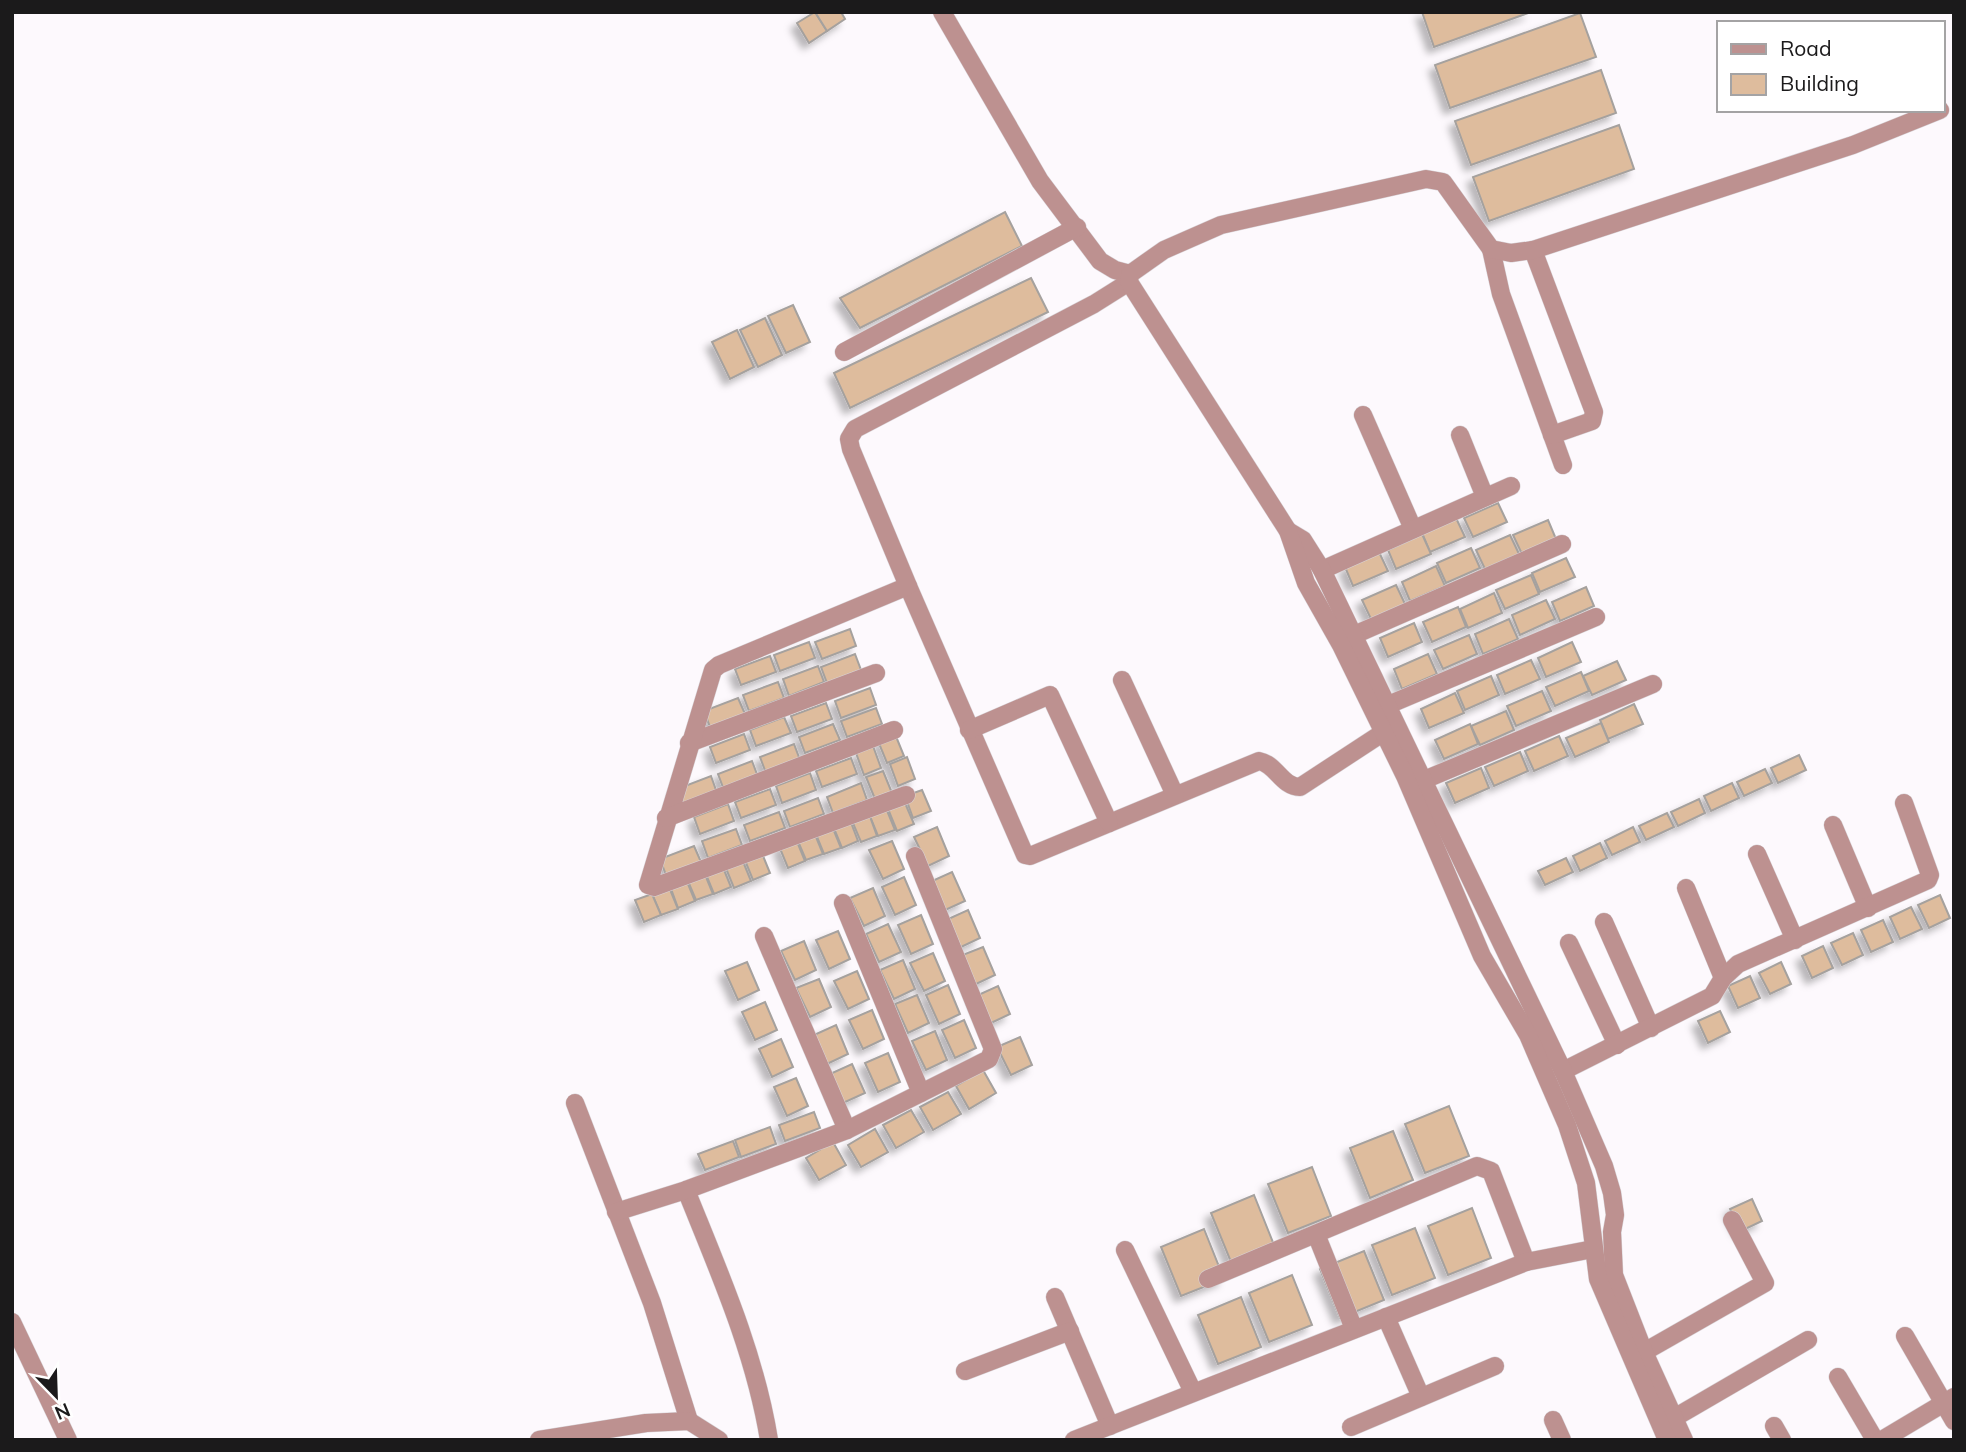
<svg xmlns="http://www.w3.org/2000/svg" width="1966" height="1452" viewBox="0 0 1966 1452" font-family="Mulish,sans-serif">
  <style>
    .building { fill: #debc9d; stroke: #a5a19e; stroke-width: 2; filter: url(#shadow) }
    .lines { fill: none; stroke-linecap: round; stroke-linejoin: round }
    .minor-casing { stroke: #d9d5d9; stroke-width: 19 }
    .tertiary-casing { stroke: #d9d5d9; stroke-width: 19 }
    .minor { stroke: #bd9190; stroke-width: 18 }
    .tertiary { stroke: #bd9190; stroke-width: 18 }
  </style>
  <defs>
    <filter id="shadow"><feDropShadow dx="-6" dy="6" stdDeviation="3.5" flood-color="#0004"/></filter>
  </defs>
  <rect width="100%" height="100%" fill="#fdf9fd"/>
  <g class="building">
    <polygon points="815,12 827,31 809,43 797,23"/>
    <polygon points="815,12 841,12 845,19 827,31"/>
    <polygon points="1422,12 1531,12 1434,47"/>
    <polygon points="1580,13 1596,57 1450,108 1435,65"/>
    <polygon points="1601,70 1616,113 1471,165 1455,121"/>
    <polygon points="1619,125 1634,169 1489,221 1473,177"/>
    <polygon points="1005,212 1022,246 860,328 840,298"/>
    <polygon points="1031,278 1048,312 850,408 834,373"/>
    <polygon points="793,305 810,342 786,353 768,316"/>
    <polygon points="765,318 782,355 758,367 740,330"/>
    <polygon points="737,330 754,367 730,379 712,342"/>
    <polygon points="1498,503 1507,522 1473,537 1464,518"/>
    <polygon points="1456,518 1465,537 1430,552 1422,533"/>
    <polygon points="1548,520 1556,539 1522,554 1513,535"/>
    <polygon points="1422,534 1431,554 1396,569 1388,550"/>
    <polygon points="1510,535 1519,554 1485,569 1476,550"/>
    <polygon points="1471,548 1480,568 1446,583 1437,563"/>
    <polygon points="1379,552 1388,571 1353,586 1345,567"/>
    <polygon points="1566,558 1575,577 1540,592 1532,573"/>
    <polygon points="1436,566 1445,586 1410,601 1402,582"/>
    <polygon points="1531,575 1539,594 1505,609 1496,590"/>
    <polygon points="1396,585 1405,604 1371,619 1362,600"/>
    <polygon points="1586,587 1594,606 1560,621 1552,602"/>
    <polygon points="1494,593 1502,613 1468,628 1460,609"/>
    <polygon points="1546,600 1555,619 1520,635 1512,615"/>
    <polygon points="1458,607 1466,627 1432,642 1423,622"/>
    <polygon points="1509,619 1518,639 1483,654 1475,634"/>
    <polygon points="1414,623 1422,642 1388,657 1380,638"/>
    <polygon points="850,629 856,646 822,659 815,642"/>
    <polygon points="1469,635 1477,654 1443,669 1434,650"/>
    <polygon points="809,642 815,658 780,671 774,655"/>
    <polygon points="1572,642 1581,662 1546,677 1538,658"/>
    <polygon points="855,654 861,670 827,683 821,667"/>
    <polygon points="1428,654 1437,674 1402,689 1394,669"/>
    <polygon points="770,656 776,672 741,685 735,669"/>
    <polygon points="1531,660 1540,679 1505,694 1497,675"/>
    <polygon points="1617,661 1626,680 1592,695 1583,676"/>
    <polygon points="818,666 824,682 789,696 783,679"/>
    <polygon points="1581,672 1589,691 1555,706 1546,687"/>
    <polygon points="1491,676 1499,695 1465,710 1457,691"/>
    <polygon points="778,682 784,698 749,711 743,695"/>
    <polygon points="870,688 876,705 841,718 835,701"/>
    <polygon points="1542,691 1551,711 1516,726 1507,706"/>
    <polygon points="1455,693 1464,713 1429,728 1421,709"/>
    <polygon points="738,698 745,714 710,727 704,711"/>
    <polygon points="826,703 832,719 797,732 791,716"/>
    <polygon points="1634,704 1643,724 1608,739 1600,720"/>
    <polygon points="876,708 882,724 847,737 841,721"/>
    <polygon points="1506,711 1514,730 1480,745 1471,726"/>
    <polygon points="784,717 791,733 756,746 750,730"/>
    <polygon points="1601,723 1609,742 1575,757 1566,738"/>
    <polygon points="833,724 840,740 805,753 799,737"/>
    <polygon points="1470,724 1478,744 1444,759 1435,740"/>
    <polygon points="744,734 750,750 716,763 710,747"/>
    <polygon points="895,734 904,756 887,763 878,741"/>
    <polygon points="1559,736 1568,756 1534,771 1525,751"/>
    <polygon points="794,744 800,760 766,773 760,757"/>
    <polygon points="873,746 881,768 864,775 856,753"/>
    <polygon points="1520,752 1528,771 1494,786 1485,767"/>
    <polygon points="1799,755 1806,770 1778,783 1771,768"/>
    <polygon points="907,757 915,779 898,786 890,764"/>
    <polygon points="851,758 857,774 822,787 816,771"/>
    <polygon points="752,761 758,777 724,790 718,774"/>
    <polygon points="1481,768 1489,788 1455,803 1446,783"/>
    <polygon points="1765,769 1772,783 1744,796 1737,782"/>
    <polygon points="883,771 892,793 875,799 866,777"/>
    <polygon points="810,773 816,790 782,803 776,786"/>
    <polygon points="711,776 717,793 683,806 677,789"/>
    <polygon points="861,783 867,800 833,813 827,797"/>
    <polygon points="1732,783 1739,798 1711,811 1704,796"/>
    <polygon points="770,789 776,805 741,818 735,802"/>
    <polygon points="922,790 931,811 913,818 905,796"/>
    <polygon points="818,798 824,814 790,827 784,811"/>
    <polygon points="1699,799 1705,813 1678,826 1671,812"/>
    <polygon points="905,803 914,824 897,831 888,809"/>
    <polygon points="728,804 734,821 700,834 694,817"/>
    <polygon points="886,808 895,830 878,836 869,814"/>
    <polygon points="779,812 785,828 750,841 744,825"/>
    <polygon points="1667,813 1674,827 1646,840 1639,826"/>
    <polygon points="869,814 877,836 861,842 852,821"/>
    <polygon points="850,820 858,841 842,848 833,826"/>
    <polygon points="832,826 841,848 824,854 815,832"/>
    <polygon points="937,827 949,856 928,866 914,837"/>
    <polygon points="1633,827 1640,842 1612,855 1605,841"/>
    <polygon points="736,829 742,845 708,858 702,841"/>
    <polygon points="814,832 823,854 806,860 797,839"/>
    <polygon points="796,839 805,861 788,868 779,846"/>
    <polygon points="892,841 904,869 883,879 869,850"/>
    <polygon points="1600,843 1607,858 1580,871 1573,856"/>
    <polygon points="694,846 701,862 666,875 660,859"/>
    <polygon points="761,851 770,873 753,880 744,858"/>
    <polygon points="1566,858 1573,872 1545,885 1538,871"/>
    <polygon points="742,859 751,881 734,888 725,866"/>
    <polygon points="722,865 731,887 714,894 705,872"/>
    <polygon points="704,872 713,894 696,900 687,879"/>
    <polygon points="952,872 965,901 943,911 930,882"/>
    <polygon points="904,877 916,905 895,915 882,887"/>
    <polygon points="686,879 695,901 678,908 670,886"/>
    <polygon points="669,887 678,909 661,915 652,894"/>
    <polygon points="873,888 885,916 864,926 850,898"/>
    <polygon points="652,894 661,915 644,922 635,900"/>
    <polygon points="1940,895 1950,918 1929,928 1918,905"/>
    <polygon points="1911,907 1922,929 1900,939 1890,917"/>
    <polygon points="968,910 980,938 959,948 946,920"/>
    <polygon points="921,915 933,944 911,954 898,925"/>
    <polygon points="1883,920 1893,942 1871,952 1861,930"/>
    <polygon points="888,924 901,952 879,962 866,934"/>
    <polygon points="838,931 850,959 829,969 816,940"/>
    <polygon points="1853,933 1863,955 1842,965 1831,943"/>
    <polygon points="804,941 816,970 795,980 781,951"/>
    <polygon points="1823,946 1833,968 1812,978 1802,956"/>
    <polygon points="983,947 995,975 974,985 960,956"/>
    <polygon points="933,953 945,981 924,991 910,963"/>
    <polygon points="903,960 915,989 894,999 880,970"/>
    <polygon points="747,962 759,990 738,1000 725,971"/>
    <polygon points="1781,962 1791,984 1770,994 1759,973"/>
    <polygon points="857,971 869,999 848,1009 834,981"/>
    <polygon points="1750,976 1760,998 1738,1008 1728,986"/>
    <polygon points="819,979 831,1007 810,1017 796,988"/>
    <polygon points="948,985 960,1014 939,1024 926,995"/>
    <polygon points="998,986 1010,1014 989,1024 976,996"/>
    <polygon points="917,995 929,1023 908,1033 895,1004"/>
    <polygon points="765,1002 777,1030 755,1040 742,1012"/>
    <polygon points="872,1010 884,1039 863,1049 849,1020"/>
    <polygon points="1720,1011 1730,1032 1708,1043 1698,1021"/>
    <polygon points="964,1020 976,1048 955,1058 942,1030"/>
    <polygon points="836,1025 848,1054 827,1064 814,1035"/>
    <polygon points="935,1031 947,1060 926,1070 912,1041"/>
    <polygon points="1020,1037 1032,1065 1011,1075 997,1047"/>
    <polygon points="781,1039 793,1067 772,1077 759,1049"/>
    <polygon points="888,1053 900,1082 878,1092 865,1063"/>
    <polygon points="852,1064 865,1093 843,1103 830,1074"/>
    <polygon points="983,1070 996,1093 969,1109 956,1086"/>
    <polygon points="796,1078 808,1106 787,1116 774,1087"/>
    <polygon points="948,1092 961,1114 933,1130 920,1107"/>
    <polygon points="1449,1106 1469,1156 1425,1173 1405,1124"/>
    <polygon points="911,1110 924,1132 896,1148 883,1125"/>
    <polygon points="814,1112 820,1128 785,1141 779,1125"/>
    <polygon points="770,1127 776,1144 741,1157 735,1140"/>
    <polygon points="875,1129 888,1152 861,1167 848,1145"/>
    <polygon points="1393,1131 1413,1180 1370,1198 1350,1148"/>
    <polygon points="733,1141 739,1157 705,1170 698,1154"/>
    <polygon points="833,1142 846,1165 819,1180 806,1158"/>
    <polygon points="1312,1167 1331,1216 1288,1233 1268,1184"/>
    <polygon points="1254,1195 1274,1245 1231,1262 1211,1213"/>
    <polygon points="1752,1199 1762,1221 1741,1231 1730,1209"/>
    <polygon points="1472,1208 1491,1258 1448,1275 1428,1226"/>
    <polygon points="1415,1228 1435,1278 1392,1295 1372,1245"/>
    <polygon points="1204,1229 1224,1279 1181,1296 1161,1247"/>
    <polygon points="1364,1251 1384,1300 1340,1318 1320,1269"/>
    <polygon points="1292,1275 1312,1325 1269,1342 1249,1293"/>
    <polygon points="1241,1297 1261,1347 1218,1364 1198,1315"/>
  </g>
  <g class="lines">
    <g class="minor-casing">
      <g id="minor">
        <polyline points="942,12 1040,181 1100,261 1115,270 1130,274"/>
        <polyline points="1491,249 1501,294 1563,465"/>
        <polyline points="1533,250 1594,412 1592,421 1552,435"/>
        <polyline points="844,352 1077,227"/>
        <polyline points="1363,415 1413,529"/>
        <polyline points="1460,435 1485,497"/>
        <polyline points="1322,570 1511,486"/>
        <path d="M908,586L1025,855L1030,856L1259,761C1276,764 1282,787 1300,787L1384,732"/>
        <polyline points="1354,635 1562,544"/>
        <polyline points="1122,680 1175,795"/>
        <polyline points="1388,705 1596,617"/>
        <polyline points="969,730 1050,695 1109,823"/>
        <polyline points="689,743 876,673"/>
        <polyline points="1424,780 1653,684"/>
        <polyline points="906,795 654,887 648,885 713,670 719,665 908,586 851,449 849,439 855,429 1094,304 1129,282"/>
        <polyline points="666,818 894,730"/>
        <polyline points="1833,825 1868,908"/>
        <polyline points="1757,854 1795,940"/>
        <polyline points="1686,888 1723,978"/>
        <polyline points="843,903 921,1093"/>
        <polyline points="1604,922 1651,1028"/>
        <polyline points="764,936 847,1130"/>
        <polyline points="1569,943 1617,1045"/>
        <polyline points="1563,1071 1712,996 1723,978 1738,964 1928,880 1930,875 1904,803"/>
        <polyline points="575,1103 652,1303 689,1421"/>
        <path d="M686,1190C719,1272 755,1353 769,1440"/>
        <polyline points="616,1212 686,1190 847,1130 989,1059 993,1049 915,856"/>
        <polyline points="1316,1234 1354,1329"/>
        <polyline points="1125,1250 1193,1392"/>
        <polyline points="1208,1279 1477,1166 1491,1171 1526,1262"/>
        <polyline points="1055,1297 1110,1426"/>
        <polyline points="1386,1317 1421,1397"/>
        <polyline points="12,1322 68,1440"/>
        <polyline points="1905,1336 1954,1421"/>
        <polyline points="1644,1352 1765,1283 1732,1220"/>
        <polyline points="965,1371 1070,1331"/>
        <polyline points="1838,1377 1875,1440"/>
        <polyline points="1674,1418 1808,1340"/>
        <polyline points="1553,1420 1562,1440"/>
        <polyline points="1774,1426 1782,1440"/>
        <polyline points="1351,1427 1495,1366"/>
        <polyline points="539,1440 646,1423 689,1421 719,1440"/>
        <polyline points="1074,1440 1526,1262 1593,1249"/>
        <polyline points="1882,1440 1954,1397"/>
      </g>
    </g>
    <g class="tertiary-casing">
      <g id="tertiary">
        <polyline points="1288,531 1303,540 1322,570 1563,1071 1604,1166 1612,1193 1615,1215 1612,1232 1614,1275 1644,1352 1684,1440"/>
        <polyline points="1667,1440 1598,1279 1586,1183 1567,1125 1528,1035 1482,956 1405,776 1341,645 1306,583 1288,531 1129,282 1130,274 1164,250 1221,225 1426,179 1443,182 1491,249 1511,253 1533,250 1853,145 1940,110"/>
      </g>
    </g>
    <use href="#minor" class="minor"/>
    <use href="#tertiary" class="tertiary"/>
  </g>
  <rect width="1966" height="1452" fill="none" stroke="#1b1a1b" stroke-width="28"/>
  <rect x="1717" y="21" width="228" height="91" fill="#ffffff" stroke="#a4a3a4" stroke-width="2"/>
  <rect x="1731" y="44" width="35" height="10" fill="#bd9190" stroke="#a4a3a4" stroke-width="2"/>
  <text x="1780" y="56" font-size="21" fill="#1b1a1b">Road</text>
  <rect x="1731" y="74" width="35" height="21" fill="#debc9d" stroke="#a4a3a4" stroke-width="2"/>
  <text x="1780" y="91" font-size="21" fill="#1b1a1b">Building</text>
  <g transform="translate(56 1396) rotate(157)" stroke="#ffffff" stroke-width="5" paint-order="stroke">
  <path d="M0-5L12 26L0 18L-12 26Z" fill="#1b1a1b"/>
  <text y="-10" font-size="19" font-weight="bold" text-anchor="middle" fill="#1b1a1b">N</text>
  </g>
</svg>
